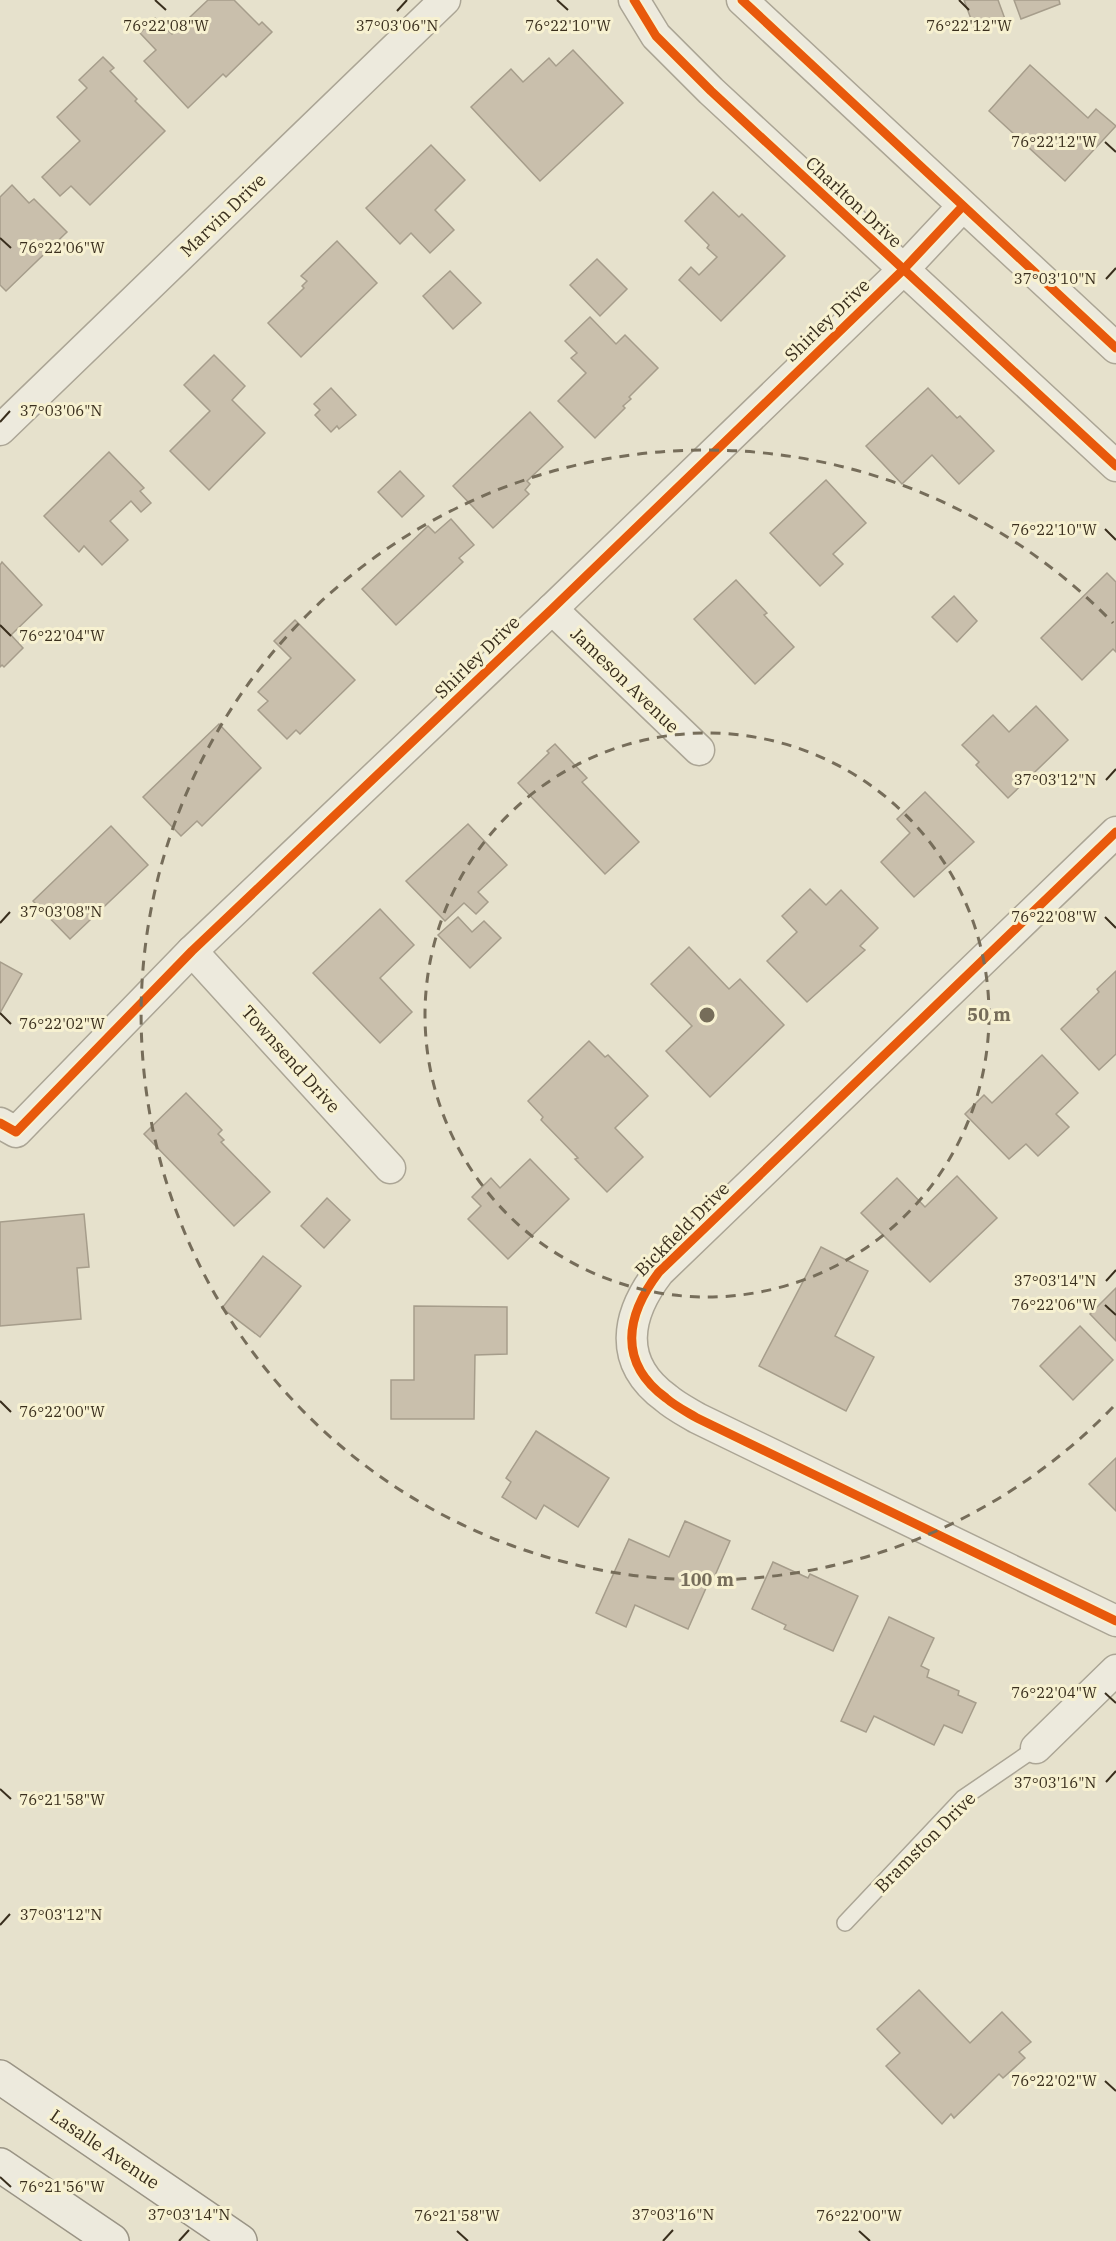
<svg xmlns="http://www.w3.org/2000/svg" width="1116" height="2241" viewBox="0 0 1116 2241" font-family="'IBM Plex Serif',serif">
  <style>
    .building { fill: #c9bfac; stroke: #a69d8b; stroke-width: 1.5 }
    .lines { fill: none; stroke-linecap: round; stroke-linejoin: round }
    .lane-casing { stroke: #aba595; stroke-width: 18 }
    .street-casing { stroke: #aba595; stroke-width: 33 }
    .secondary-casing { stroke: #9a9485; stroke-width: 36 }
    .lane { stroke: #edeadd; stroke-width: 15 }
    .street { stroke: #edeadd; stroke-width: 30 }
    .secondary { stroke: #edeadd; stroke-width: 33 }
    .cycleway-casing { stroke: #f7f1d1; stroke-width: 13 }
    .cycleway { stroke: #e8590c; stroke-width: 9 }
    .ticks { fill: none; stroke: #392e1d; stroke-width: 2 }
    .ring { fill: none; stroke: #766d5a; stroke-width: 3; stroke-dasharray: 10 8 }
    .labels { text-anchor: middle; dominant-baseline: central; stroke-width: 6; stroke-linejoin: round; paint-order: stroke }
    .street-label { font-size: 18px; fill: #392e1d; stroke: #f7f1d1 }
    .ticks-label { font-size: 15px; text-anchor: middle; fill: #392e1d; stroke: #f7f1d1; stroke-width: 6; stroke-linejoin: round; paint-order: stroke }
    .centre { fill: #766d5a; stroke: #f7f1d1; stroke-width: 3 }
    .ring-label { font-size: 18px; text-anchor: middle; font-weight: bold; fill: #766d5a; stroke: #f7f1d1; stroke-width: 6; stroke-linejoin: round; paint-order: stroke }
  </style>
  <rect width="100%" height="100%" fill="#e6e1cc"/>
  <g class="building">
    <polygon points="208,0 234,0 259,25 262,22 272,32 226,77 223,74 188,108 144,61 156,50 140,33 155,18 172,34"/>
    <polygon points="964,0 998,0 1005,19 975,30"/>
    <polygon points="1014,0 1059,0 1060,4 1021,19"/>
    <polygon points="573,50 623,103 540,181 471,107 511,69 523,82 549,58 556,66"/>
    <polygon points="103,57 114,68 110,71 137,99 135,101 165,131 90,205 71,186 60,196 42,177 80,141 57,117 87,88 79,80"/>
    <polygon points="1030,65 1088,118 1096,109 1116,126 1065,181 989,111"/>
    <polygon points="431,145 465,180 435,210 454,230 430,253 411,233 400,244 366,208"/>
    <polygon points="12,185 29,203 34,199 67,232 6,291 0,285 0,197"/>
    <polygon points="713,192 739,217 742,214 785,256 721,321 679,280 691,267 699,275 717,257 707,248 709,245 685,221"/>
    <polygon points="337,241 377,283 301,357 268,323 304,288 302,286 307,281 301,276"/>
    <polygon points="597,259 627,289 600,316 570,285"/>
    <polygon points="450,271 481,303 453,329 423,296"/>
    <polygon points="590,317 616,344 625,335 658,368 629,397 631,399 623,406 625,408 595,438 558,401 586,373 571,358 577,353 565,341"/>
    <polygon points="214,355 245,386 232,400 265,433 209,490 170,451 210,411 184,385"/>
    <polygon points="331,388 356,415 339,429 337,426 331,432 315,415 320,410 314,404"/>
    <polygon points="928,388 957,418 960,416 994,451 959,484 932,455 902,484 866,446"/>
    <polygon points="530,412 563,447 527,481 530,484 525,490 529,494 493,528 453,486"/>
    <polygon points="109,452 144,488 140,491 151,503 141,512 131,501 110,521 128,540 102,565 84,546 79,552 44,516"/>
    <polygon points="400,471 424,496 402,517 378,492"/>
    <polygon points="826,480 866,523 833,554 843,564 820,586 770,533"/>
    <polygon points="451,519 474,545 459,558 463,562 396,625 362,589 428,526 435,533"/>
    <polygon points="2,562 42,605 11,635 23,648 4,667 2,665 0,667 0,565"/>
    <polygon points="1107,573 1116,582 1116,652 1113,649 1082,680 1041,638"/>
    <polygon points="736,580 767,613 764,615 794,647 755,684 694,619"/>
    <polygon points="954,596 977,621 957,642 932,617"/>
    <polygon points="295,620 355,680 300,734 296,730 287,739 258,710 268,701 258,692 291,658 274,641"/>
    <polygon points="1036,706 1068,740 1008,798 976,765 979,762 962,745 993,715 1009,732"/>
    <polygon points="219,724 261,768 202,826 197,821 181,836 143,797"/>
    <polygon points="555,744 587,778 582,782 639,842 605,874 518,783 549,753 547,751"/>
    <polygon points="925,792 974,842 914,897 881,862 910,833 897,819"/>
    <polygon points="468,824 507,865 478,892 488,902 476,914 464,903 445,921 406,881"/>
    <polygon points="111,826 148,865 70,939 33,901"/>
    <polygon points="810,889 826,905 841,890 878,928 860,946 865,950 807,1002 767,961 797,932 782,916"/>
    <polygon points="380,909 414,945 380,978 412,1012 380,1043 313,973"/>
    <polygon points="458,917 472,932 484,921 501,938 470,968 438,935"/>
    <polygon points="689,947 729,989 740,979 784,1025 710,1097 666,1051 692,1026 651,984"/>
    <polygon points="0,962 22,974 0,1013"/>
    <polygon points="1116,971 1116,1054 1099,1070 1061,1029 1099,992 1097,989"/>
    <polygon points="589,1041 605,1057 608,1055 648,1096 615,1128 643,1157 607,1192 575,1159 578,1158 541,1120 543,1117 528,1101"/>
    <polygon points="1042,1055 1078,1093 1056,1114 1069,1127 1038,1156 1026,1144 1009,1159 965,1114 984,1095 992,1103"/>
    <polygon points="186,1093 222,1130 218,1134 224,1140 221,1142 270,1192 234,1226 144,1134"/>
    <polygon points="530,1159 569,1199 508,1259 468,1219 481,1206 472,1197 491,1178 500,1188"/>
    <polygon points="957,1176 997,1218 930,1282 861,1213 897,1178 925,1207"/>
    <polygon points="327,1198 350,1220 324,1248 301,1226"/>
    <polygon points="84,1214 89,1267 77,1268 81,1319 0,1326 0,1222"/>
    <polygon points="821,1247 868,1271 835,1336 874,1357 846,1411 759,1366"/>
    <polygon points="263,1256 301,1286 260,1337 222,1308"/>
    <polygon points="1116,1288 1116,1341 1090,1314"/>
    <polygon points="414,1306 507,1307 507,1354 475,1355 474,1419 391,1419 391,1380 414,1380"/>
    <polygon points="1080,1326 1113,1360 1073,1400 1040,1366"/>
    <polygon points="536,1431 609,1478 578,1527 544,1505 536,1519 502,1497 511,1482 506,1478"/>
    <polygon points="1116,1458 1116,1511 1089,1484"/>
    <polygon points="685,1521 730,1541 713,1580 710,1579 688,1629 635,1605 626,1627 596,1613 629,1539 669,1557"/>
    <polygon points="773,1562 808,1578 810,1574 858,1596 833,1651 784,1629 786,1625 752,1609"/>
    <polygon points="889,1617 934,1638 921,1666 929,1670 927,1677 959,1691 958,1695 976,1703 962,1733 944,1725 934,1745 874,1716 866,1732 841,1721"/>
    <polygon points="919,1990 970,2043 1002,2012 1031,2042 1019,2052 1025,2058 1003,2078 999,2074 954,2118 951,2114 942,2124 886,2066 900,2053 877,2029"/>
  </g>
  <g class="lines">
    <g class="lane-casing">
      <polyline id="lane" points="845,1923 963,1798 1036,1748"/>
    </g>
    <g class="street-casing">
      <g id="street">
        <polyline points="634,0 656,36 711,91 1116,466"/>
        <polyline points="742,0 1116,348"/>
        <polyline points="0,430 445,0"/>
        <polyline points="552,609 699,750"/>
        <path d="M1116,832L659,1272C626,1315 617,1362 666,1398C675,1406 687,1412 697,1418L1116,1621"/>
        <polyline points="192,951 390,1168"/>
        <polyline points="0,1123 16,1132 192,951 552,609 903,270 962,207"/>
        <polyline points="1036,1748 1116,1670"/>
      </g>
    </g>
    <g class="secondary-casing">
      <g id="secondary">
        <polyline points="0,2077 240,2241"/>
        <polyline points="0,2165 112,2241"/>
      </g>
    </g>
    <use href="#lane" class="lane"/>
    <use href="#street" class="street"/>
    <use href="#secondary" class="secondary"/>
    <g class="cycleway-casing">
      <g id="cycleway">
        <polyline points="634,0 656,36 711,91 1116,466"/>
        <polyline points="742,0 1116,348"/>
        <path d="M1116,832L659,1272C626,1315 617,1362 666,1398C675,1406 687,1412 697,1418L1116,1621"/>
        <polyline points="0,1123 16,1132 192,951 552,609 903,270 962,207"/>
      </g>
    </g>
    <use href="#cycleway" class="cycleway"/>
  </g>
  <path class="ticks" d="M155,0L166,10M557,0L568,10M959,0L969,10M397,11L407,0M1105,142L1116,152M0,238L11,248M1106,279L1116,268M0,422L10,411M1105,529L1116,540M0,625L11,636M1106,780L1116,769M1105,917L1116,928M0,923L10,912M0,1013L11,1024M1106,1281L1116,1270M1105,1305L1116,1315M0,1401L11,1412M1105,1693L1116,1703M1106,1782L1116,1771M0,1789L11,1799M0,1925L10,1914M1105,2081L1116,2091M0,2177L11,2187M457,2231L468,2241M859,2231L870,2241M179,2241L189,2230M663,2241L673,2230"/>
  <g class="ring">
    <circle cx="707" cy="1015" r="282"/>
    <path d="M1113 1407A565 565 0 1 1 1113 623"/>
  </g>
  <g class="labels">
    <g class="street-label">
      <text transform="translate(854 202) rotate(43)">Charlton Drive</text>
      <text transform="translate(223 215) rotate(-44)">Marvin Drive</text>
      <text transform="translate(827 320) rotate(-44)">Shirley Drive</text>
      <text transform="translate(477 657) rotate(-44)">Shirley Drive</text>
      <text transform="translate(625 680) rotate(44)">Jameson Avenue</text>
      <text transform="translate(291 1059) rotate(48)">Townsend Drive</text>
      <text transform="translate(682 1229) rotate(-45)">Bickfield Drive</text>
      <text transform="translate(925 1842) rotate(-45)">Bramston Drive</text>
      <text transform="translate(105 2149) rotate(34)">Lasalle Avenue</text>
    </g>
  </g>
  <g class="ticks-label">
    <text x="166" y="31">76°22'08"W</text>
    <text x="568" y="31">76°22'10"W</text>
    <text x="969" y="31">76°22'12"W</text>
    <text x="397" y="31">37°03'06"N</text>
    <text x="1054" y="147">76°22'12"W</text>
    <text x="62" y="253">76°22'06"W</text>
    <text x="1055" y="284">37°03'10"N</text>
    <text x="61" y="416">37°03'06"N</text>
    <text x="1054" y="535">76°22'10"W</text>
    <text x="62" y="641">76°22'04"W</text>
    <text x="1055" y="785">37°03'12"N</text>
    <text x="61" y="917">37°03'08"N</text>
    <text x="1054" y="922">76°22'08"W</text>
    <text x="62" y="1029">76°22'02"W</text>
    <text x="1055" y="1286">37°03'14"N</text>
    <text x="1054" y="1310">76°22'06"W</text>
    <text x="62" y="1417">76°22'00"W</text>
    <text x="1054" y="1698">76°22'04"W</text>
    <text x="1055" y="1788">37°03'16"N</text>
    <text x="62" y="1805">76°21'58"W</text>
    <text x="61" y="1920">37°03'12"N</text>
    <text x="1054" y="2086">76°22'02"W</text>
    <text x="62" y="2192">76°21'56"W</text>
    <text x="189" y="2220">37°03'14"N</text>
    <text x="673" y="2220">37°03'16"N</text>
    <text x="457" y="2221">76°21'58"W</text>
    <text x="859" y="2221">76°22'00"W</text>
  </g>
  <circle cx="707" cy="1015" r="9" class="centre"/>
  <g class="ring-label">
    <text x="989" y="1021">50 m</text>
    <text x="707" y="1586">100 m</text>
  </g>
</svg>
